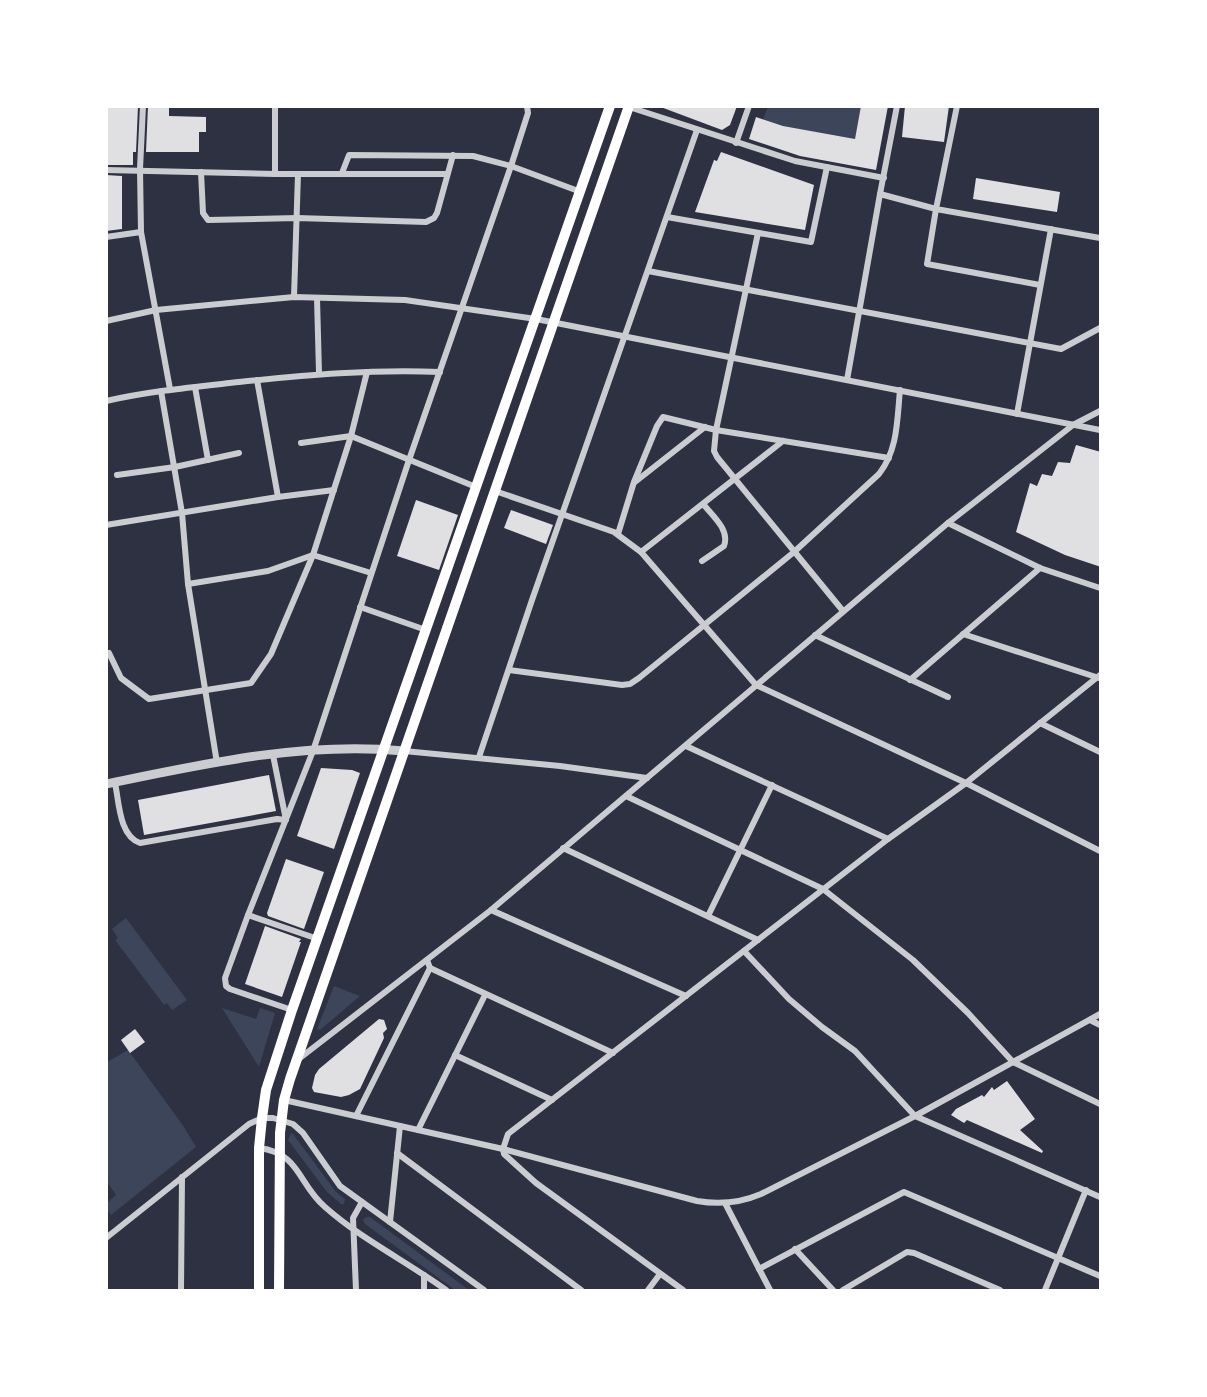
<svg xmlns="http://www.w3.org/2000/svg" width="1207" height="1397" viewBox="0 0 1207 1397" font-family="'Open Sans',sans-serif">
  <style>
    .green { fill: #3c4559 }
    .building { fill: #e0e0e3 }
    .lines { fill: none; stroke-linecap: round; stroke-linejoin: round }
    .minor { stroke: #caccd0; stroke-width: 6 }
    .tertiary { stroke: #caccd0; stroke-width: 9 }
    .secondary { stroke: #fff; stroke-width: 10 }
  </style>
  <rect width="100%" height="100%" fill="#2d3142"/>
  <g class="green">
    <polygon points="768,107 768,106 861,107 855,139 783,126 763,119"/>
    <polygon points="126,918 187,1000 172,1010 167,1003 164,1005 115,940 118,938 112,929"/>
    <polygon points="334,986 360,996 320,1030 317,1029"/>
    <polygon points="222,1008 256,1019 260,1008 275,1013 259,1067"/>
    <polygon points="128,1050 182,1124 196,1147 111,1215 107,1209 107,1203 116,1195 107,1182 107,1062"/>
    <polygon points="291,1133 293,1134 336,1192 345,1199 344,1204 341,1204 327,1192 288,1140"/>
    <polygon points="366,1217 370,1217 469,1290 455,1290 365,1224 363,1220"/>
  </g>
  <g class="building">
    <polygon points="106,106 138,106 136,152 133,152 133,165 106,165"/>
    <polygon points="148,106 169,106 169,116 206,117 206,132 199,132 199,152 146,152"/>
    <polygon points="658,106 737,106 730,125 722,130"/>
    <polygon points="861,106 888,106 876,170 800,156 749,139 756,117 783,126 855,139"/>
    <polygon points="905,106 949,106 944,142 902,137"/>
    <polygon points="721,152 814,185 805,230 695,212 714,160 717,161"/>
    <polygon points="106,175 122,176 122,229 106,231"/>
    <polygon points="976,178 1060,192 1057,212 973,199"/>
    <polygon points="1076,445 1101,452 1101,567 1065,555 1016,532 1030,483 1037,486 1042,474 1052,476 1058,462 1070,463"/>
    <polygon points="416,500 458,515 439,570 397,556"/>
    <polygon points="511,510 553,525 546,544 504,528"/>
    <polygon points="321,768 352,770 360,773 334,849 297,836"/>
    <polygon points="269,775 276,811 144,835 138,800"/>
    <polygon points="286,859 324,872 304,929 268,916 267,913"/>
    <polygon points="265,926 301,939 299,942 301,942 282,997 245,984"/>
    <polygon points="379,1019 384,1020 387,1029 383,1033 384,1038 360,1089 349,1095 341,1097 314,1092 312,1088 315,1075 319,1069"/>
    <polygon points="135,1029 145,1042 130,1053 121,1040"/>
    <polygon points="1007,1081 1035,1119 1020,1130 1043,1151 1042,1153 967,1120 964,1123 951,1115 956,1109 982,1095 984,1097 992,1087 994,1090"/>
  </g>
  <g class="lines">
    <g class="minor">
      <polyline points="143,106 140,169 141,232 170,389"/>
      <polyline points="957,106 936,209 1100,238"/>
      <polyline points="629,107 795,161 884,178"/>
      <polyline points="736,143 749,106"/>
      <polyline points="106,170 275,174 447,174"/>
      <polyline points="201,172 203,213 208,220 297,218 426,222 434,218 437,213 453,155"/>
      <polyline points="342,173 349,155 473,156 511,166 581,192"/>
      <polyline points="275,174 275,106"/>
      <polyline points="880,194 897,106"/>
      <polyline points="667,217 811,242 827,167"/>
      <polyline points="758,233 716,430 714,451 717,457 843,611"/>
      <polyline points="106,237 141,232"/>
      <polyline points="648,271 1061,349 1100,328"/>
      <polyline points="294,297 298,174"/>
      <polyline points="317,298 319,373"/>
      <polyline points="106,321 156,310 294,297 405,300 536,319 1100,430"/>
      <polyline points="257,380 278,497"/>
      <polyline points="847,380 880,194 936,209 927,264 1040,285"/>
      <polyline points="195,387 208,460"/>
      <polyline points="161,391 182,513 188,584 217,763"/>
      <path d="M106,401C150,391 194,387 239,382C306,375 373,369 440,372"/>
      <polyline points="1017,414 1051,229"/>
      <polyline points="301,443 351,436 476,487"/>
      <polyline points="117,475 175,467 239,453"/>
      <polyline points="635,482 705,427"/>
      <polyline points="495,491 614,532 641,552 756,685 966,783 1100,851"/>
      <polyline points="948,523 1040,568 1100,588"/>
      <polyline points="106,525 278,497 334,490"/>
      <polyline points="618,534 634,482 657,426 663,417 716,430 889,458"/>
      <polyline points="641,552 783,441"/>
      <path d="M702,561L724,546C730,530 713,516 703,504"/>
      <polyline points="188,584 268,571 313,555 371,573"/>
      <polyline points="360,607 426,630"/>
      <polyline points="963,634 1099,678"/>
      <polyline points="815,635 948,697"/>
      <polyline points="109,653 121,678 149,699 251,683 271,654 313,555 351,436 367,372"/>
      <path d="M509,670L622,685L630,684L639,678L794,552L879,474C898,450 897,420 900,390"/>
      <polyline points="910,680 1040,568"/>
      <polyline points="1040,723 1100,752"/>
      <polyline points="686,746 888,839"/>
      <polyline points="404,751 560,766 647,778"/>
      <polyline points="479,757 532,600 697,130"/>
      <path d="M115,783C119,801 119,836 140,843L277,819L286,820L273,755"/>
      <polyline points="626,796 823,889 913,960 968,1013 1013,1062 1100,1104"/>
      <polyline points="563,848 758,940"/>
      <polyline points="491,910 686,996"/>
      <polyline points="248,915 318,939"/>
      <polyline points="708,916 772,785"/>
      <polyline points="744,951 789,999 822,1027 855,1051 915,1116 1100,1197"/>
      <polyline points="427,960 430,968 613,1053"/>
      <polyline points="292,1010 230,989 226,986 225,978 248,915 313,751 409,460 511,166 528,113 527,106"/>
      <polyline points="1090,1020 1100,1025"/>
      <polyline points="455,1055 552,1100"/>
      <polyline points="300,1058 491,910 948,523 1073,425 1100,411"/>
      <path d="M284,1100L503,1149L697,1201C720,1205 740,1203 761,1194L915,1116L1100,1014"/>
      <polyline points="356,1116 430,968"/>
      <polyline points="418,1130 485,995"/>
      <path d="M259,1148C300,1153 298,1184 325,1207C361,1239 406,1261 446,1290"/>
      <polyline points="397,1153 581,1290"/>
      <polyline points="725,1203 770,1290"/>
      <polyline points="390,1222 400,1126"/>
      <polyline points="106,1238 249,1124 262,1118 273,1118 293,1124 303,1133 340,1186 484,1290"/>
      <polyline points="795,1249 833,1290"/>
      <polyline points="759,1269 904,1192 1100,1276"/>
      <polyline points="181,1290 182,1177"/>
      <polyline points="356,1290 353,1218 362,1202"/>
      <polyline points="424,1290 424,1275"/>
      <polyline points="648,1290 660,1274"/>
      <polyline points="683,1290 536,1183 504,1154 503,1149 508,1134 888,839 966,783 1100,675"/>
      <polyline points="843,1290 907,1252 914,1253 1000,1290"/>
      <polyline points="1045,1290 1086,1190"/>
    </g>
    <path class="tertiary" d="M106,784C203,764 305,741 404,751"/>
    <g class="secondary">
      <polyline points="259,1290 259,1148 262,1118 266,1090 292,1010 610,106"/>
      <polyline points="279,1290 280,1133 284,1100 290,1079 629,106"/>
    </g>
  </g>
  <rect width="1207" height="1397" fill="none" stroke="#ffffff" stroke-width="216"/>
</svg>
